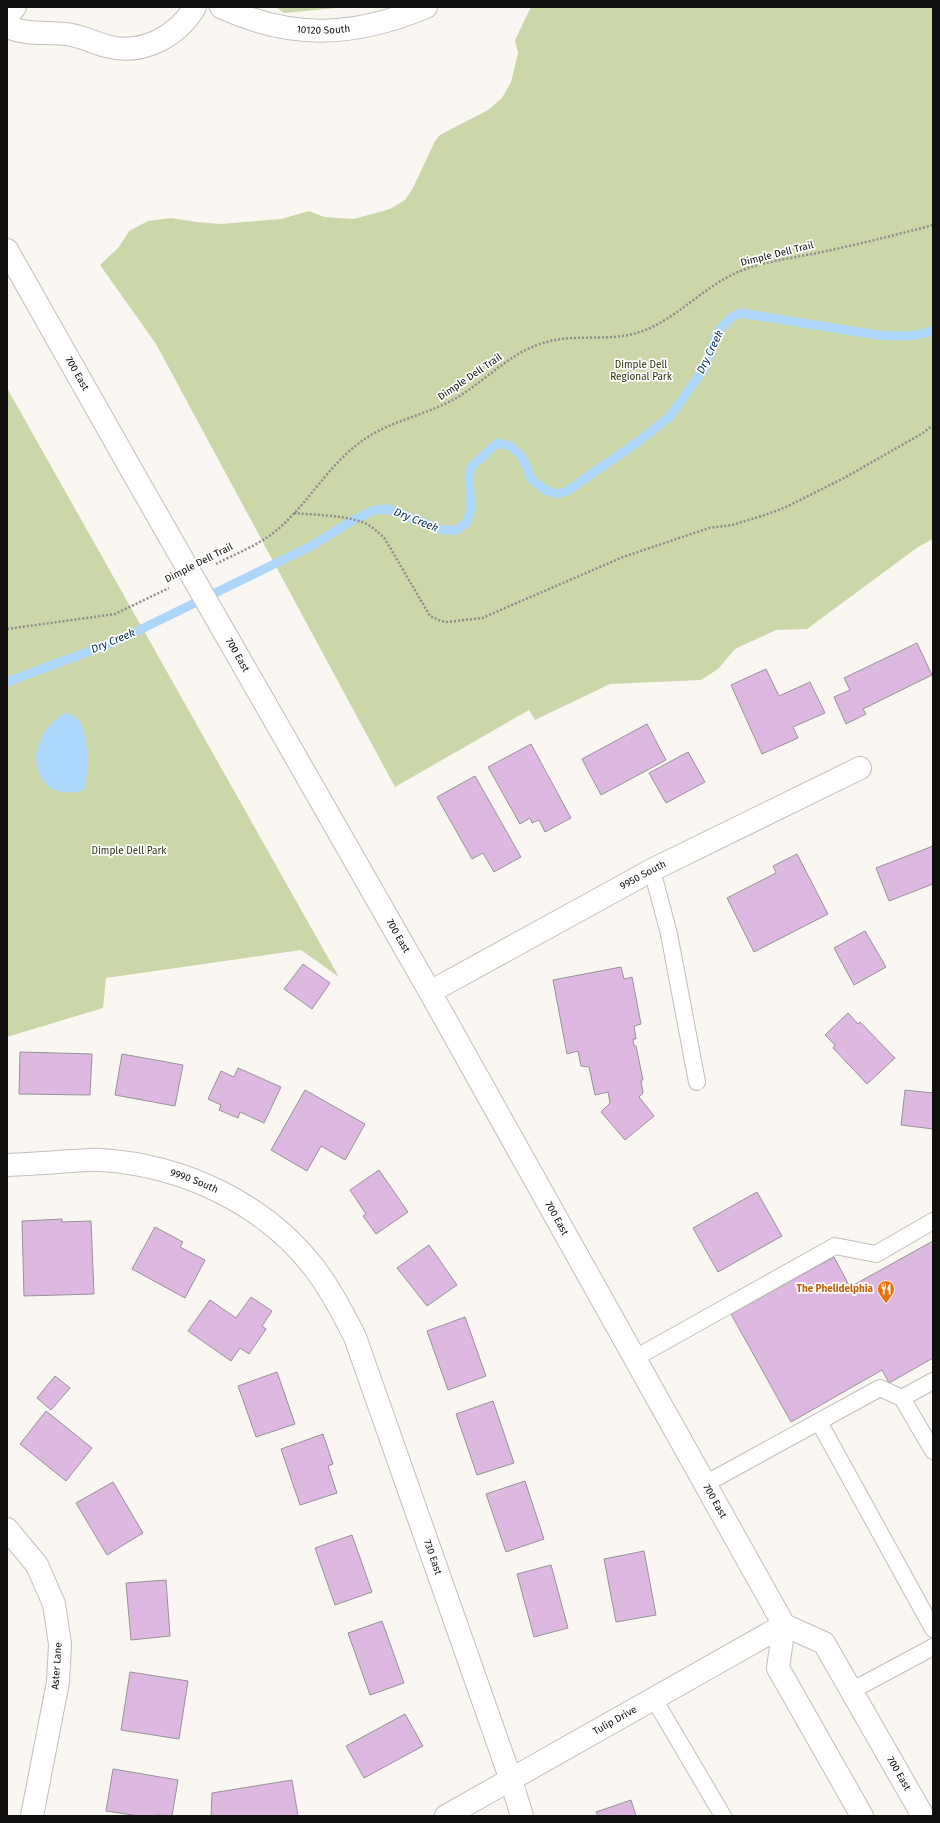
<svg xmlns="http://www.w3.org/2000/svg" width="940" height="1823" viewBox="0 0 940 1823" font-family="'Fira Sans',sans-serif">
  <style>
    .green { fill: #cbd7a9 }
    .water { fill: #add6fc }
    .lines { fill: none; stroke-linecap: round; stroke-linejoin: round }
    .stream { stroke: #add6fc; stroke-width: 9 }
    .building { fill: #ddb9e2; stroke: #979397 }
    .lane-casing { stroke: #c2bfba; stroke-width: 18 }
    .street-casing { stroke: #c2bfba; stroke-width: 24 }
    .primary-casing { stroke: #c2bfba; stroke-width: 24 }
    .path { stroke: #908d8b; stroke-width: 2.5; stroke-dasharray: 2 2; stroke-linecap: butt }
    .lane { stroke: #fff; stroke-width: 16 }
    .street { stroke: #fff; stroke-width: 22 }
    .primary { stroke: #fff; stroke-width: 22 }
    .primary-bridge-casing { stroke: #c2bfba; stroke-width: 24; stroke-linecap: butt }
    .primary-bridge { stroke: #fff; stroke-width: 22 }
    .labels { text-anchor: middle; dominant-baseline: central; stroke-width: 3.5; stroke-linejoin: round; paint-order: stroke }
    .street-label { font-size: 10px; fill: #100f0e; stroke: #fff }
    .park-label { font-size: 10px; fill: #2c330d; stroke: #fff }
    .food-label { font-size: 10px; font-weight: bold; fill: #c56008; stroke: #fff; text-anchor: end }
    .water-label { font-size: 11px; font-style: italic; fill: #023256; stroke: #fff }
  </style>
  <rect width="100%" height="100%" fill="#faf6f2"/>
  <g class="green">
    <polygon points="276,7 347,7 284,13"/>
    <polygon points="531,7 933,7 933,539 918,547 807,629 776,630 735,649 718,669 701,680 610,684 535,720 529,710 395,787 156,344 100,265 119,247 129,231 148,221 171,218 196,222 221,224 281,219 309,211 324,217 354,219 390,209 405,200 413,188 435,141 440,135 488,110 502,98 511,82 518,53 515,40"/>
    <polygon points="7,388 339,977 301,950 106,978 103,1008 7,1037"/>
  </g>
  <path class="water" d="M65,713C68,714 72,714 74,716C90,726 89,774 84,789C78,793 74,793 66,792C58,792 50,789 45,783C25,760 42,726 65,713Z"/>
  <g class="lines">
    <path class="stream" d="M7,682L119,640L313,545L353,520L374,510L388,509L442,530H457L466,523L471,509L469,476L471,467L497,443L510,446L519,454L527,467L531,479L545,490L557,494L567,491L639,441L669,417L704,369L717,333L730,318L740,313L877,335C895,336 916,338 933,330"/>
  </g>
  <g class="building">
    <polygon points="917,643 932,675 863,709 866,714 846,724 834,697 850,690 844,678"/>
    <polygon points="766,669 779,696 810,682 825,713 793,727 798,738 762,754 731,685"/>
    <polygon points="647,724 666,760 601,795 582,759"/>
    <polygon points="531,744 571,818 545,832 539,820 532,823 530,818 520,824 488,767"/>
    <polygon points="688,752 705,782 666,803 649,773"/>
    <polygon points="475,776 521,857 494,872 483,853 472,859 437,797"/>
    <polygon points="933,846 933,884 889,901 876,868"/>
    <polygon points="797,854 828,914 754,952 727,898 776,873 773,866"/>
    <polygon points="865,931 886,967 854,985 834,948"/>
    <polygon points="303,964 330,983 312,1009 284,989"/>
    <polygon points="621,967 624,979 632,977 641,1024 634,1026 636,1039 633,1039 634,1046 636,1046 643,1080 641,1080 643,1093 639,1097 654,1116 625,1140 601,1112 610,1103 608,1092 595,1095 589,1067 581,1066 578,1051 567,1054 553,980"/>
    <polygon points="848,1013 858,1024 860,1022 895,1058 867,1084 833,1048 835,1045 825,1035"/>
    <polygon points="20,1052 92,1054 90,1095 19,1094"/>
    <polygon points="122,1054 183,1065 175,1106 115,1095"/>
    <polygon points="238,1068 281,1087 264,1123 240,1112 238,1118 219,1110 221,1105 208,1099 221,1071 234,1077"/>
    <polygon points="305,1090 365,1124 345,1160 321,1146 307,1171 271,1150"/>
    <polygon points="905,1090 933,1093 933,1129 901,1125"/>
    <polygon points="379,1170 408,1212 376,1234 363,1216 366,1214 350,1190"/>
    <polygon points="757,1192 782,1236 718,1272 693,1228"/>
    <polygon points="62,1219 62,1222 91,1221 94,1294 24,1296 22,1221"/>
    <polygon points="155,1227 183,1242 180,1247 205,1260 185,1298 132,1269"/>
    <polygon points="933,1241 933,1358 889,1383 882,1370 791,1422 731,1314 834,1257 850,1287"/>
    <polygon points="429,1245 457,1285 427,1306 397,1268"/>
    <polygon points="251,1297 272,1311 262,1326 266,1329 249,1354 240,1348 231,1361 188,1331 210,1300 236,1318"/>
    <polygon points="465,1317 486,1376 448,1390 427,1331"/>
    <polygon points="277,1372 295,1424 256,1437 238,1386"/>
    <polygon points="55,1376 70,1388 51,1410 37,1398"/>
    <polygon points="493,1401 514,1463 477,1475 456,1414"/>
    <polygon points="46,1411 92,1448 66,1481 20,1444"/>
    <polygon points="323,1434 333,1464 328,1466 337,1493 300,1505 281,1449"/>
    <polygon points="525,1481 544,1539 506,1552 486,1494"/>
    <polygon points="113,1482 143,1533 107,1555 76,1503"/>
    <polygon points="352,1535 372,1592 335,1605 315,1548"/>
    <polygon points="644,1551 656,1615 616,1622 604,1559"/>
    <polygon points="551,1565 568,1628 534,1637 517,1574"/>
    <polygon points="166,1580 170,1636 131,1640 126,1583"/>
    <polygon points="382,1621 404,1683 370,1695 348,1633"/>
    <polygon points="130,1672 188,1681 179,1739 121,1730"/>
    <polygon points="405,1714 423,1746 364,1778 346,1746"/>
    <polygon points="113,1769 178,1780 172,1816 156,1815 156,1816 139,1816 106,1811"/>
    <polygon points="292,1780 298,1816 211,1816 212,1793"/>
    <polygon points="631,1800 636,1816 598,1816 596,1812"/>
  </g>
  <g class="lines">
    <g class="lane-casing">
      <g id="lane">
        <polyline points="652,870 669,934 697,1082"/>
        <polyline points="635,1358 835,1246 876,1254 933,1221"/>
        <polyline points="902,1398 933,1451"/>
        <polyline points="819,1422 933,1629"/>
        <polyline points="705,1484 880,1388 902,1398 933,1381"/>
        <polyline points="851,1691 933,1647"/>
        <polyline points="654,1699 723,1816"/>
      </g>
    </g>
    <g class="street-casing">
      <g id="street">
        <path id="s1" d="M221,7C292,40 354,37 426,7"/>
        <polyline points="7,17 15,7"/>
        <path d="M7,27C27,35 44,32 65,34C79,35 92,42 106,46C141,56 177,37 195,7"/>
        <path id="s2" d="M430,992L652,870L860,768"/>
        <path id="s3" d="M7,1165C28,1164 49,1163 70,1161C80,1161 91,1159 101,1160C182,1165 265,1203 315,1269C331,1290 343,1313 355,1337L511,1780L522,1816"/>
        <polyline points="7,1529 37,1565 54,1604 60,1644 58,1682 32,1816"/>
        <path id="s4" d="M446,1816L784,1625"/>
      </g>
    </g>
    <g class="primary-casing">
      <g id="primary">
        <path id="s5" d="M7,250L136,478"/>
        <path id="s6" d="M266,705L430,992L784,1625L824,1643L923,1816"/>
        <polyline points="784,1625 778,1668 862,1816"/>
      </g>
    </g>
    <g class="path">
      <path d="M294,513C316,515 341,515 362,522C371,525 378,532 385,539L430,616L441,621L447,622L482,618L623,557L709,528L732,525L765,515L786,507L844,478L923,433L933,425"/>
      <path d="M216,564C235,554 261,544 277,530C311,501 332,458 371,435C400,418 433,413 461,395C488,378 512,352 543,343C574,333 606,342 637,333C674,322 701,288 738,272C764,261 794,258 822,252C859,244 896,235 933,225"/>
      <polyline points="7,629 115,614 169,588"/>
    </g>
    <use href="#lane" class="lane"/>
    <use href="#street" class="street"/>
    <use href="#primary" class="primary"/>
    <g class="primary-bridge-casing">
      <g id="primary-bridge">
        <path id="s7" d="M136,478L266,705"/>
      </g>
    </g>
    <use href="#primary-bridge" class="primary-bridge"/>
  </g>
  <defs>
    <g id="restaurant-pin" transform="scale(0.9)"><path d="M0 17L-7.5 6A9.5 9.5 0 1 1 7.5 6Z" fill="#e8710a" stroke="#fff"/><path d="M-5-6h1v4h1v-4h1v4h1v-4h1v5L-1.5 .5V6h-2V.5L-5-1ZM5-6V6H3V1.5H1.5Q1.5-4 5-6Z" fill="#fff"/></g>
  </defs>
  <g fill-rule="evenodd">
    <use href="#restaurant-pin" x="886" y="1289"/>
  </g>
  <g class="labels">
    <g class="street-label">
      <text stroke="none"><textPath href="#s1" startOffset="106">10120 South</textPath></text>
      <text transform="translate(777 254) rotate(-14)">Dimple Dell Trail</text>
      <text stroke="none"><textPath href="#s5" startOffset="142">700 East</textPath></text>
      <text transform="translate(470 377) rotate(-34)">Dimple Dell Trail</text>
      <text transform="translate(199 563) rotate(-27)">Dimple Dell Trail</text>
      <text stroke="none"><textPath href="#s7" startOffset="204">700 East</textPath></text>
      <text stroke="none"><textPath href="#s2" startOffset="243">9950 South</textPath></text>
      <text stroke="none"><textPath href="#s6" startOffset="266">700 East</textPath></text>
      <text stroke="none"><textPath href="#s3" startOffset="190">9990 South</textPath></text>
      <text stroke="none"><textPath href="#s6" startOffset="590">700 East</textPath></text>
      <text stroke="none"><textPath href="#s6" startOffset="914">700 East</textPath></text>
      <text stroke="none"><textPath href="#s3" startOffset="654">730 East</textPath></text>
      <text transform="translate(57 1666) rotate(-86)">Aster Lane</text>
      <text stroke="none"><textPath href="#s4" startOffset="194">Tulip Drive</textPath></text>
      <text stroke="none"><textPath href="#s6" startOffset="1250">700 East</textPath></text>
    </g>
    <g class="park-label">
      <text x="641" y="365">Dimple Dell<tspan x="641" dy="12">Regional Park</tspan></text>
      <text x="129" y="851">Dimple Dell Park</text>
    </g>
    <g class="food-label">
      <text x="873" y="1289">The Phelidelphia</text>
    </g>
    <g class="water-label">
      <text transform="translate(710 352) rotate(-64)">Dry Creek</text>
      <text transform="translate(416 520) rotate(22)">Dry Creek</text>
      <text transform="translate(113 641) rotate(-23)">Dry Creek</text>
    </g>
  </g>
  <rect width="940" height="1823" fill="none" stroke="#100f0e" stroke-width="16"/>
</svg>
